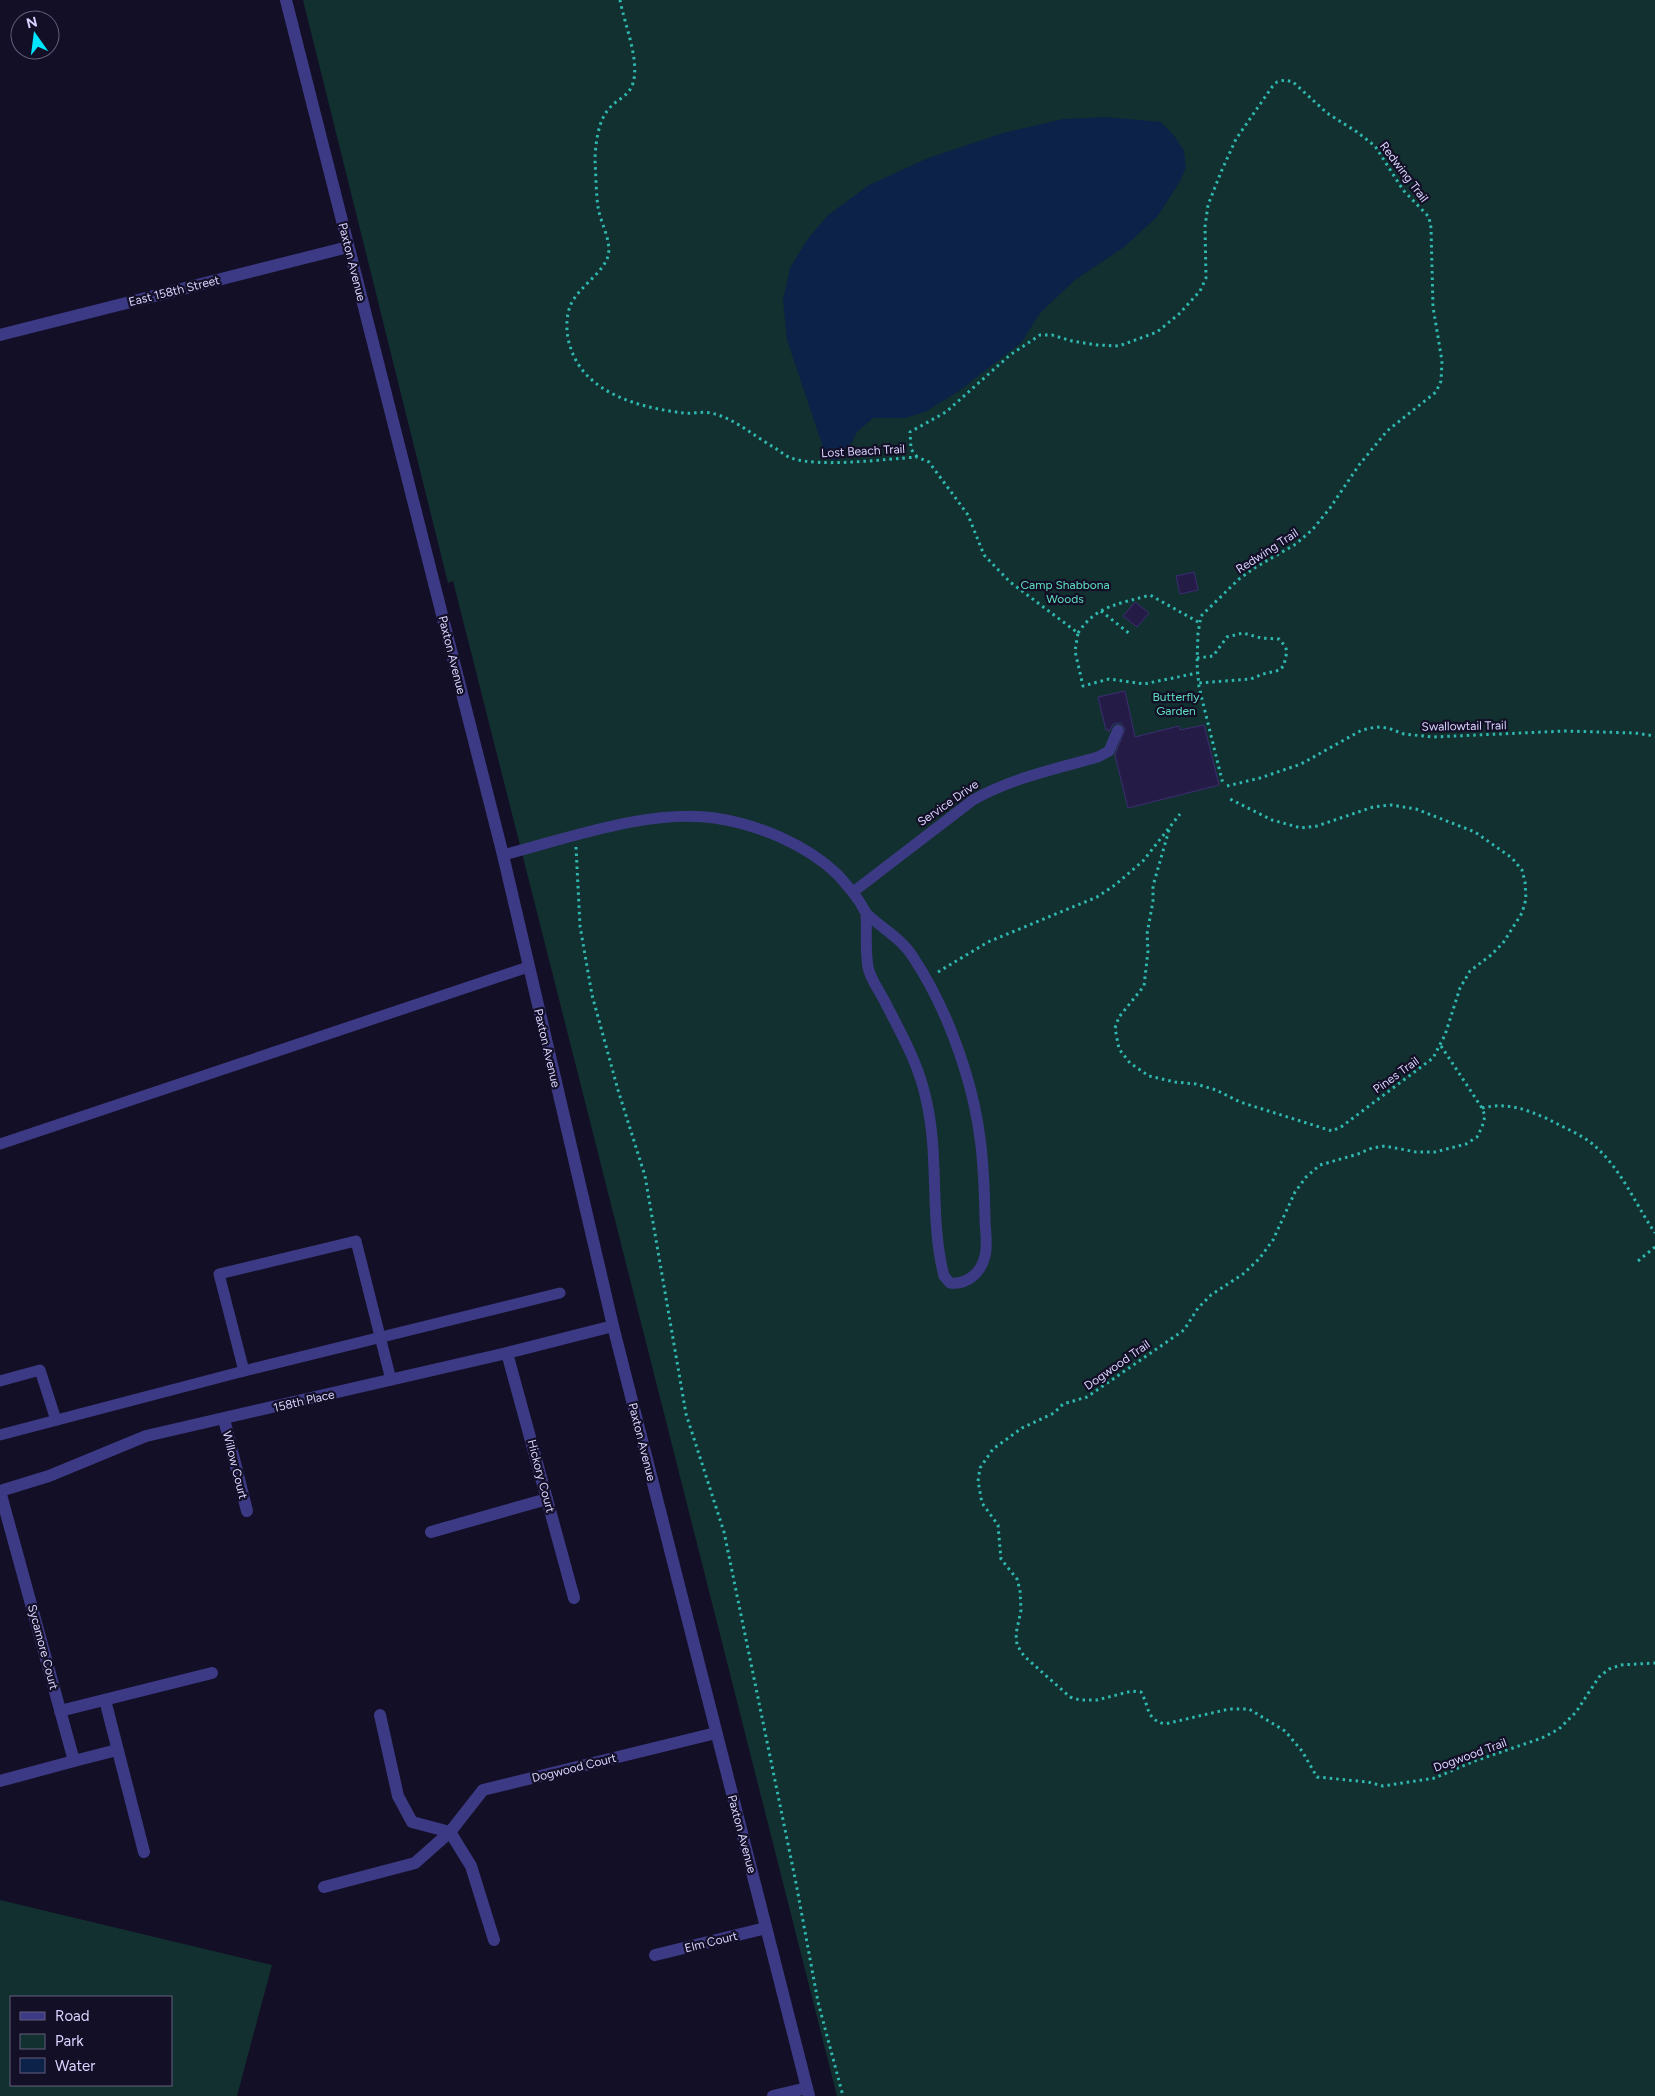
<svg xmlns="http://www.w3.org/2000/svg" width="1655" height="2096" viewBox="0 0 1655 2096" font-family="Figtree,sans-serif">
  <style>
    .green { fill: #12302f; fill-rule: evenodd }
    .water { fill: #0c2248 }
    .building { fill: #241b47; stroke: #3b2d73 }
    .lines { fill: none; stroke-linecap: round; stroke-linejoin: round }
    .path { stroke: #2fb8b0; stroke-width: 3; stroke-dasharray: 2.5 4; stroke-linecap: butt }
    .lane { stroke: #3d3a85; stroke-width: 11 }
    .street { stroke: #3d3a85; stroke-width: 12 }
    .labels { text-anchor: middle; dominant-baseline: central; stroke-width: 4.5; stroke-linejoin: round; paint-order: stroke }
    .street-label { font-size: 12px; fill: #d9d4ff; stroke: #130f26 }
    .park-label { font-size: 12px; fill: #5fe0c0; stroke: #130f26 }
  </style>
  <rect width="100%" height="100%" fill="#130f26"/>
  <g class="green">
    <polygon points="303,0 1655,0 1655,2096 837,2096 453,581 448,583"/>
    <path d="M0,1900L272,1965L237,2096H0ZM11,1997H171V2085H11Z"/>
  </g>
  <polygon class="water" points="1107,117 1161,122 1176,138 1184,151 1186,168 1179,183 1157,217 1124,247 1075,280 1040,313 1022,342 959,391 927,411 905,418 873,418 857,432 848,449 838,460 827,459 787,340 783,300 790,268 807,240 827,216 869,185 928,158 1003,133 1063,119"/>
  <g class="building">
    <polygon points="1194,572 1198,590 1180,594 1176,576"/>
    <polygon points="1135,602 1149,613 1137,627 1123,616"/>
    <polygon points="1125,691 1135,737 1179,726 1180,730 1204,725 1219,785 1128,808 1115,755 1125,729 1121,723 1118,723 1113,724 1109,732 1108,729 1106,730 1098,697"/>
  </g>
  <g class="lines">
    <g class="path">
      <path d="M620,0C624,23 640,60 633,83C629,97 616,99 608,110C598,121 595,147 595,161C596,176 596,193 598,207C600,222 612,241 608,256C604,272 579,287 571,304C565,317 566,336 571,349C586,394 641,408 684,413C693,414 702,411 711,413C734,418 754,436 775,448C780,451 785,456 791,458C820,468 885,459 917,457L929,462L968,515L984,555L1010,582L1078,633L1075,651L1083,686L1109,679L1144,684L1197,673"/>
      <polyline points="917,457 911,449 910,432 946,412 1010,355 1040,335 1052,335 1072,341 1097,345 1119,346 1157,332 1179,314 1200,291 1206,278 1205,227 1208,205 1221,172 1236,139 1272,87 1277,82 1285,80 1293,82 1327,113 1357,132 1375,146 1403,190 1429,217 1431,228 1433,307 1442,361 1441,381 1436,392 1387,431 1359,465 1330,508 1313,529 1296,544 1256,567 1239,579 1201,616 1198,633 1197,664 1199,687 1223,784"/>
      <polyline points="1101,611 1130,634"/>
      <path d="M1078,633C1096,605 1120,604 1150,595L1200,623"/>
      <polyline points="1197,658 1213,656 1227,637 1243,633 1261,638 1279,639 1285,646 1287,651 1284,665 1280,670 1263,674 1251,679 1198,683"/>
      <polyline points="1227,786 1260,778 1301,764 1362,730 1376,727 1388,728 1404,734 1433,737 1565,731 1635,733 1655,736"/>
      <polyline points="1169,830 1153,886 1153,901 1147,934 1148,951 1144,986 1119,1017 1115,1028 1119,1049 1130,1063 1149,1076 1175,1082 1196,1084 1216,1090 1240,1102 1332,1131 1341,1127 1433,1058 1445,1035 1460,988 1470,971 1491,955 1503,943 1522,913 1526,899 1525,882 1522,870 1512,858 1475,832 1416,809 1391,805 1373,807 1317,826 1301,828 1272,820 1228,798"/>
      <polyline points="576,847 580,926 592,995 618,1090 645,1176 686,1414 724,1532 796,1883 818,2002 843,2096"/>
      <polyline points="938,972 988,942 1097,897 1115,885 1143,861 1180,814"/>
      <path d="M1441,1046L1482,1108L1485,1116L1482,1127L1477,1137L1466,1144L1435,1152H1416L1385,1146L1372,1148L1358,1154L1320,1165L1306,1177L1295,1192L1273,1240L1259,1259L1243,1274L1211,1295L1198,1308L1184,1330L1087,1397L1063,1404L1054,1413L1022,1428L993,1449L980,1468L978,1481L982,1503L998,1525L1001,1559L1017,1579L1020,1590L1021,1610L1016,1634L1017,1645L1024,1656L1070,1697L1080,1700H1097L1132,1691L1141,1692C1150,1707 1145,1719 1165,1724L1229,1709H1249L1285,1731L1302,1751L1317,1777L1368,1782L1383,1786L1435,1778L1472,1762L1542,1738L1559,1729L1576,1712L1599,1677L1609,1669L1621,1665L1655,1663"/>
      <path d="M1482,1108C1507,1102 1525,1109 1548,1119C1564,1128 1584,1135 1597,1148C1622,1171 1636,1205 1655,1233"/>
      <polyline points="1638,1261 1655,1247"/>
    </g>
    <g class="lane">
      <path d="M503,855C569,838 648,809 715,818C759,825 806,844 838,875C845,883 853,892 859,901C862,905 864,911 868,915C883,929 902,939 913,957C935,990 952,1029 964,1067C981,1120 984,1163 985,1218C985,1230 988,1245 985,1256C981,1273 967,1285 950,1283L944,1276C929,1218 940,1158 926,1099C919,1065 902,1035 886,1004C881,993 870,979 868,967C865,950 867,930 866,913"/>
      <path d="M853,892L973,800C1012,778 1055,769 1098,757L1109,751L1118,730"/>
      <polyline points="0,1144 528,967"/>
      <polyline points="244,1371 219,1274 356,1241 391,1380"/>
      <polyline points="0,1381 40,1370 56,1420"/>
      <polyline points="0,1435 244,1371 560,1293"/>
    </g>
    <g class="street">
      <polyline points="286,0 503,855 613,1326 809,2096"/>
      <polyline points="0,335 348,247"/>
      <polyline points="507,1353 574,1598"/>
      <polyline points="224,1419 247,1511"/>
      <polyline points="0,1491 49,1476 146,1436 507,1353 613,1326"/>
      <polyline points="0,1491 74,1761 117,1750"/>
      <polyline points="431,1532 547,1499"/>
      <polyline points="105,1700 144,1852"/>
      <polyline points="60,1711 212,1673"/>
      <polyline points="380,1715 398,1796 412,1822 450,1832 471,1866 494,1940"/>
      <polyline points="0,1781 74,1761"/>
      <polyline points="324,1887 415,1863 450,1832 483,1790 716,1733"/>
      <polyline points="655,1955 766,1928"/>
      <polyline points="773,2096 807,2088"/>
    </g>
  </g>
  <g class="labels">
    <g class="street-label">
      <text transform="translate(1404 172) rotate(53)">Redwing Trail</text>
      <text transform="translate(352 262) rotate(76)">Paxton Avenue</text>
      <text transform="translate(174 291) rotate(-14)">East 158th Street</text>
      <text transform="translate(863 451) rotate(-3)">Lost Beach Trail</text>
      <text transform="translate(1267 551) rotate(-33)">Redwing Trail</text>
      <text transform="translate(452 655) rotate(76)">Paxton Avenue</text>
      <text transform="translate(1464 726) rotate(-1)">Swallowtail Trail</text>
      <text transform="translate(948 803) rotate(-35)">Service Drive</text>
      <text transform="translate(547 1048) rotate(77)">Paxton Avenue</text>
      <text transform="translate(1396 1075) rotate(-36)">Pines Trail</text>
      <text transform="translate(1117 1365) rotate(-35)">Dogwood Trail</text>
      <text transform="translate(304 1401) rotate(-13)">158th Place</text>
      <text transform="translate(642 1442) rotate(76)">Paxton Avenue</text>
      <text transform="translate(235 1465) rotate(76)">Willow Court</text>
      <text transform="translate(541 1476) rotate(75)">Hickory Court</text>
      <text transform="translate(43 1647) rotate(75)">Sycamore Court</text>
      <text transform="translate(1470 1755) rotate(-20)">Dogwood Trail</text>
      <text transform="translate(574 1768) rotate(-14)">Dogwood Court</text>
      <text transform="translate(742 1834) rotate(75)">Paxton Avenue</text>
      <text transform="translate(711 1942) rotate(-14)">Elm Court</text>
    </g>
    <g class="park-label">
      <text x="1065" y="585">Camp Shabbona<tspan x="1065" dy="14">Woods</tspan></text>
      <text x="1176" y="697">Butterfly<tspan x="1176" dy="14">Garden</tspan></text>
    </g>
  </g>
  <rect x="10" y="1996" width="162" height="90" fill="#130f26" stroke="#625e7d"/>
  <rect x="20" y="2012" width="25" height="8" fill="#3d3a85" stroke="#625e7d"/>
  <text x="55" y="2021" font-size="15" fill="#d9d4ff">Road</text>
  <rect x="20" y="2034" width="25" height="15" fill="#12302f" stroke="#625e7d"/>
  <text x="55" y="2046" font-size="15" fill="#d9d4ff">Park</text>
  <rect x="20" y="2058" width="25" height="15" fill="#0c2248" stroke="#625e7d"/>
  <text x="55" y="2071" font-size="15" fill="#d9d4ff">Water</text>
  <g transform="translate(35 35) rotate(346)"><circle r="24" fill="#130f26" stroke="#625e7d"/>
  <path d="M0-4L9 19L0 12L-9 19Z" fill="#00e5ff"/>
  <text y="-8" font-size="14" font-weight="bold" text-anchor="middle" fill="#d9d4ff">N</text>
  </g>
</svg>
